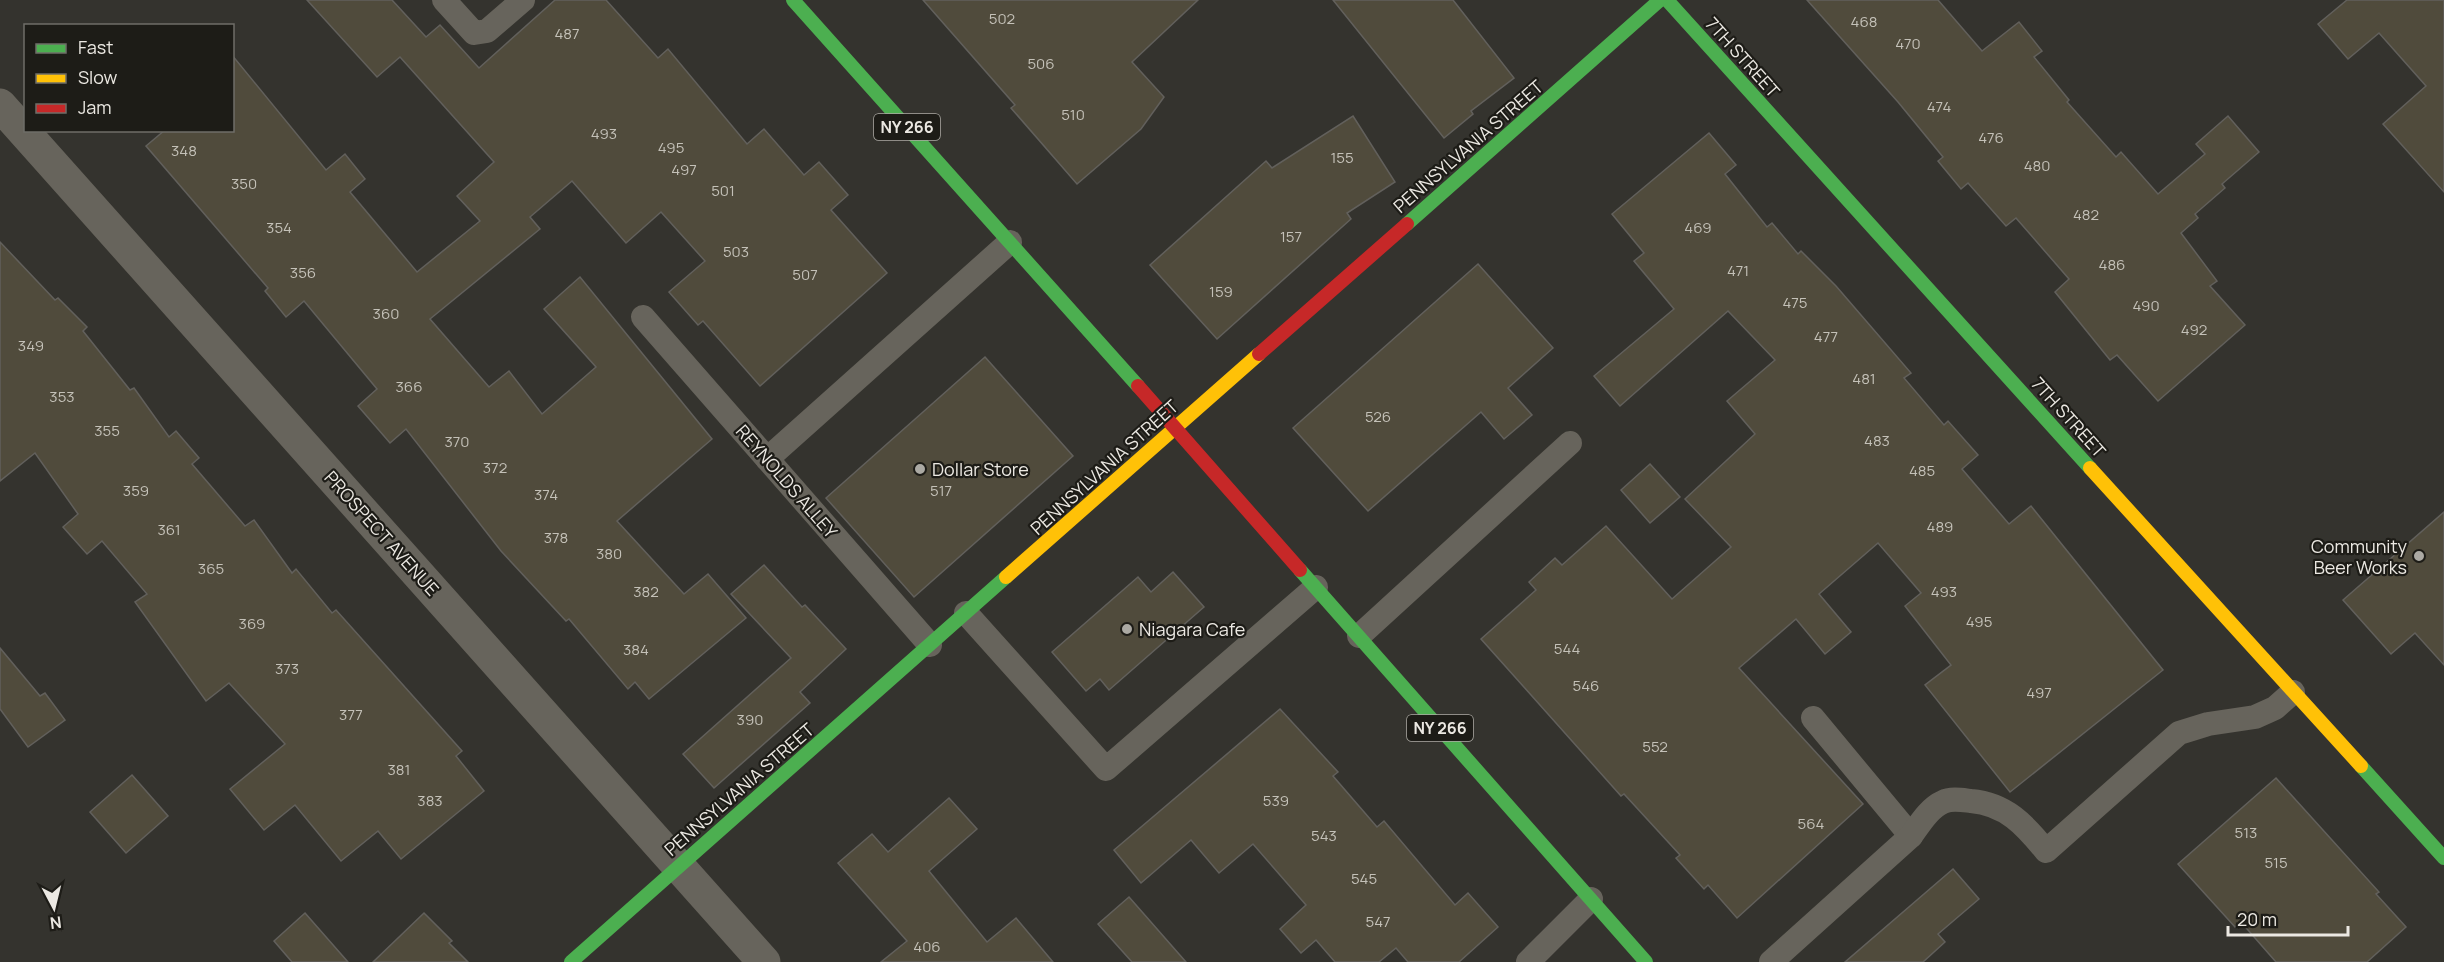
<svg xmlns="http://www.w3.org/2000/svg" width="2444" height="962" viewBox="0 0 2444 962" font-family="Manrope,sans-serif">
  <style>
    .building { fill: #504b3c; stroke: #62605c; stroke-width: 1.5 }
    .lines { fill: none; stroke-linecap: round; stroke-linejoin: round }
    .lane { stroke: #67645c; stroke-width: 24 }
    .street { stroke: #67645c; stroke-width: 33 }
    .fast { stroke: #4caf50; stroke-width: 14 }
    .slow { stroke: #ffc107; stroke-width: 14 }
    .jam { stroke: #c62828; stroke-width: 14 }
    .poi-dot { fill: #aba9a3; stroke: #1d1c17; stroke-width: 2 }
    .labels { text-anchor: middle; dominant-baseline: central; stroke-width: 4.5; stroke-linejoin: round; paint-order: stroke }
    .number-label { font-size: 15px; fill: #c4c1b8 }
    .shield { fill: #1d1c17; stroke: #adaba5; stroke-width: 1.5 }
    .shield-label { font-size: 16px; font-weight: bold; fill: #ebe8e2 }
    .street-label { font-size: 18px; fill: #ebe8e2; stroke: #1d1c17 }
    .poi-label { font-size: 18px; fill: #ebe8e2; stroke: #1d1c17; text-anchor: start }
  </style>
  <rect width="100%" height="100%" fill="#34332e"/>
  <g class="building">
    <polygon points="307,0 392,0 426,37 440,25 479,68 555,0 606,0 658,58 668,49 747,144 764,129 804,175 819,162 848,195 831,210 887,273 760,386 703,321 698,325 669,292 705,261 661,212 626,243 572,181 530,217 540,229 430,319 489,387 509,371 542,414 596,367 544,309 580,277 712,439 617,521 684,594 708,574 746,618 649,699 635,682 628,689 569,619 566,621 501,551 406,429 390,443 358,406 377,389 304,301 286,317 265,291 268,288 146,146 165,130 232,130 232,55 326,170 345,154 365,179 350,192 417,272 480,221 457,196 494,162 400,57 377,77"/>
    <polygon points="923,0 1198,0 1132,62 1164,97 1141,129 1077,184 1011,108 1015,105"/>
    <polygon points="1333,0 1453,0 1514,78 1471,111 1473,114 1444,138"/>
    <polygon points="1807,0 1938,0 1982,51 2019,22 2042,51 2034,57 2069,100 2067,102 2116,157 2121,152 2158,194 2205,154 2196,144 2228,116 2259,152 2222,184 2225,188 2195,214 2198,218 2181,233 2217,281 2210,286 2245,325 2158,401 2117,355 2110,360 2055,292 2069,279 2016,218 2006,226 1968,183 1961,189 1938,161 1943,157 1898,102"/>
    <polygon points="2347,0 2444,0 2444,192 2383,124 2426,86 2379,33 2348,59 2318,24"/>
    <polygon points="1353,116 1395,182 1347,213 1351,219 1217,339 1150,265 1266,161 1272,168"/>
    <polygon points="1709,133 1736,165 1725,174 1767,227 1772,223 1798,254 1801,251 1836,286 1911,373 1904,378 1944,425 1948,421 1978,455 1962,469 2009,524 2031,506 2163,670 2010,792 1925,685 1951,665 1905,606 1921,593 1878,543 1819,594 1851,632 1825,654 1796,619 1739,668 1863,804 1737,918 1708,885 1704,889 1676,858 1680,855 1624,794 1621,796 1481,639 1536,590 1529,582 1555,558 1562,565 1606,526 1672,599 1731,547 1685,499 1755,434 1727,401 1775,360 1728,311 1620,406 1594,376 1674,309 1634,261 1644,253 1612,214"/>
    <polygon points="0,242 55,300 58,298 87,327 83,331 130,390 134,388 169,437 176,431 199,458 192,464 245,526 254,520 292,573 296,569 332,613 336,610 462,751 456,756 484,791 401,859 378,831 341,861 295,805 264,830 230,789 285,744 229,683 206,701 135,602 147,594 102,541 87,554 63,527 78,514 35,453 0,481"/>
    <polygon points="1478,264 1553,348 1508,388 1532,415 1504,439 1481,412 1368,511 1293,428"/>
    <polygon points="985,357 1073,456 914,597 826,498"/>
    <polygon points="1650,464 1680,497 1650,523 1621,490"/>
    <polygon points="2444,512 2444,665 2415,633 2391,654 2343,600"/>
    <polygon points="764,565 802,607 805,605 846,649 800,692 810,703 714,788 683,754 791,658 731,594"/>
    <polygon points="1173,572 1204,607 1109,690 1100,679 1086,691 1052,652 1138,577 1151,592"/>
    <polygon points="0,648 40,696 45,693 65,720 28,747 0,709"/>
    <polygon points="1280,709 1338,772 1333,776 1377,827 1384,821 1455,905 1468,893 1498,927 1459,962 1408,962 1396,948 1379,962 1335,962 1316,940 1301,953 1280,929 1306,905 1253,844 1219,873 1191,840 1141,883 1114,850"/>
    <polygon points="132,775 168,816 126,853 90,812"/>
    <polygon points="2276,778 2379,892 2376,894 2406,927 2367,962 2276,962 2241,922 2235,927 2178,864"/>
    <polygon points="949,798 977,829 929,871 987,942 1016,918 1053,962 881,962 907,941 838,863 872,834 888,852"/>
    <polygon points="1953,869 1979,899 1938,934 1945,942 1923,962 1845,962"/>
    <polygon points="1129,897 1186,962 1132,962 1098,924"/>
    <polygon points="305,913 348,962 292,962 274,941"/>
    <polygon points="424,913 452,941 449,943 468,962 373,962"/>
  </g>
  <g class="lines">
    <g class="lane">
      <polyline points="444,0 474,33 487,31 523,0"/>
      <polyline points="643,317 930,645"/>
      <polyline points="767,459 1010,242"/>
      <polyline points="966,613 1106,769 1316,587"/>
      <polyline points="1359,636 1570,443"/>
      <polyline points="1813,718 1911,836"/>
      <polyline points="1528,962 1591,899"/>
      <path d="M1771,962L1911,836C1919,825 1929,808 1943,802C1951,798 1962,800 1971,801C2006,804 2025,825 2046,851L2179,733L2208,724L2255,717L2275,708L2293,692"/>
    </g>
    <polyline class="street" points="0,105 764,962"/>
    <g class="fast">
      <polyline points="793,0 1138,386"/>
      <polyline points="1667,0 2090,468"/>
      <polyline points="1407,224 1660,0"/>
      <polyline points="1300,570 1646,962"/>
      <polyline points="2361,766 2444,858"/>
      <polyline points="571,962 1006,577"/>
    </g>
    <g class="slow">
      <polyline points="2090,468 2361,766"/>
      <polyline points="1006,577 1259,354"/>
    </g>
    <g class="jam">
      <polyline points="1259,354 1407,224"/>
      <polyline points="1138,386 1300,570"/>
    </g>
  </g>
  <g class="poi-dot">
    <circle cx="920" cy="469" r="6"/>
    <circle cx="2419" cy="556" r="6"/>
    <circle cx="1127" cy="629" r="6"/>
  </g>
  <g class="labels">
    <g class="number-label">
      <text x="1002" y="18">502</text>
      <text x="1864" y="21">468</text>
      <text x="567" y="33">487</text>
      <text x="1908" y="43">470</text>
      <text x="1041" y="63">506</text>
      <text x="1939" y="106">474</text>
      <text x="1073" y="114">510</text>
      <text x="604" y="133">493</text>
      <text x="1991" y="137">476</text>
      <text x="671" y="147">495</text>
      <text x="184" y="150">348</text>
      <text x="1342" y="157">155</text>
      <text x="2037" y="165">480</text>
      <text x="684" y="169">497</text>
      <text x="244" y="183">350</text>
      <text x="723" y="190">501</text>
      <text x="2086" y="214">482</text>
      <text x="279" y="227">354</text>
      <text x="1698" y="227">469</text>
      <text x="1291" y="236">157</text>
      <text x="736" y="251">503</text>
      <text x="2112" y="264">486</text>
      <text x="1738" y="270">471</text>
      <text x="303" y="272">356</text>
      <text x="805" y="274">507</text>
      <text x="1221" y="291">159</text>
      <text x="1795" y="302">475</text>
      <text x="2146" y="305">490</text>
      <text x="386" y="313">360</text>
      <text x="2194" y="329">492</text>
      <text x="1826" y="336">477</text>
      <text x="31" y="345">349</text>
      <text x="1864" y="378">481</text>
      <text x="409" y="386">366</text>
      <text x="62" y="396">353</text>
      <text x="1378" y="416">526</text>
      <text x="107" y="430">355</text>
      <text x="1877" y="440">483</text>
      <text x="457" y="441">370</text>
      <text x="495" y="467">372</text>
      <text x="1922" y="470">485</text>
      <text x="136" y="490">359</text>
      <text x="941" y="490">517</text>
      <text x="546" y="494">374</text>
      <text x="1940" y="526">489</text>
      <text x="169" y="529">361</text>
      <text x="556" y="537">378</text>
      <text x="609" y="553">380</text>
      <text x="211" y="568">365</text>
      <text x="646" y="591">382</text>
      <text x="1944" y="591">493</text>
      <text x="1979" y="621">495</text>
      <text x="252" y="623">369</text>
      <text x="1567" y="648">544</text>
      <text x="636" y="649">384</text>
      <text x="287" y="668">373</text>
      <text x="1586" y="685">546</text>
      <text x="2039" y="692">497</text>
      <text x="351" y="714">377</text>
      <text x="750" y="719">390</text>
      <text x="1655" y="746">552</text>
      <text x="399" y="769">381</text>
      <text x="430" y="800">383</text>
      <text x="1276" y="800">539</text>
      <text x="1811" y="823">564</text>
      <text x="2246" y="832">513</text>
      <text x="1324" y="835">543</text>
      <text x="2276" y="862">515</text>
      <text x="1364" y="878">545</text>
      <text x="1378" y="921">547</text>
      <text x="927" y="946">406</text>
    </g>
    <g class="shield">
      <rect x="874" y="114" width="66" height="26" rx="4.5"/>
      <rect x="1407" y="715" width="66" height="26" rx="4.5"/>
    </g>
    <g class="shield-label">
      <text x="907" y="127">NY 266</text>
      <text x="1440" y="728">NY 266</text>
    </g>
    <g class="street-label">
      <text transform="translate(1743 57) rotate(48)">7TH STREET</text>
      <text transform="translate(1468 146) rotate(-41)">PENNSYLVANIA STREET</text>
      <text transform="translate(2069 417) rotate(48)">7TH STREET</text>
      <text transform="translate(1104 467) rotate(-42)">PENNSYLVANIA STREET</text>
      <text transform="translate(787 481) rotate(49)">REYNOLDS ALLEY</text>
      <text transform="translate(382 533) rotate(48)">PROSPECT AVENUE</text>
      <text transform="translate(739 789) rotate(-41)">PENNSYLVANIA STREET</text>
    </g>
    <g class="poi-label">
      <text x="932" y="469">Dollar Store</text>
      <text x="2407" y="546" text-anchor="end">Community<tspan x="2407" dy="21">Beer Works</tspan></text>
      <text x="1139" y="629">Niagara Cafe</text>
    </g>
  </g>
  <rect x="24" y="24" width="210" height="108" fill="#1d1c17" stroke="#6f6e68" stroke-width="1.5"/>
  <rect x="36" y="44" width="30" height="9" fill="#4caf50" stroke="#6f6e68" stroke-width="1.5"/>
  <text x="78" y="54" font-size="18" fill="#ebe8e2">Fast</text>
  <rect x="36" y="74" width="30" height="9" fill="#ffc107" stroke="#6f6e68" stroke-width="1.5"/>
  <text x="78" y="84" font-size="18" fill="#ebe8e2">Slow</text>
  <rect x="36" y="104" width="30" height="9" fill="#c62828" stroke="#6f6e68" stroke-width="1.5"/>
  <text x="78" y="114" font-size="18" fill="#ebe8e2">Jam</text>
  <g transform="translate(54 908) rotate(173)" stroke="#1d1c17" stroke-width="4.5" paint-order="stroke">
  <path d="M0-4.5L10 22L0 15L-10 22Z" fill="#ebe8e2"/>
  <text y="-9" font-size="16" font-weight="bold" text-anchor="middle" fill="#ebe8e2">N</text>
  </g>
  <path d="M2228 926v9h120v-9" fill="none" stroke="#ebe8e2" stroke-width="3"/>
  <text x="2237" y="926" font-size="18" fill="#ebe8e2" stroke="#1d1c17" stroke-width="4.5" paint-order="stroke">20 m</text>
</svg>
